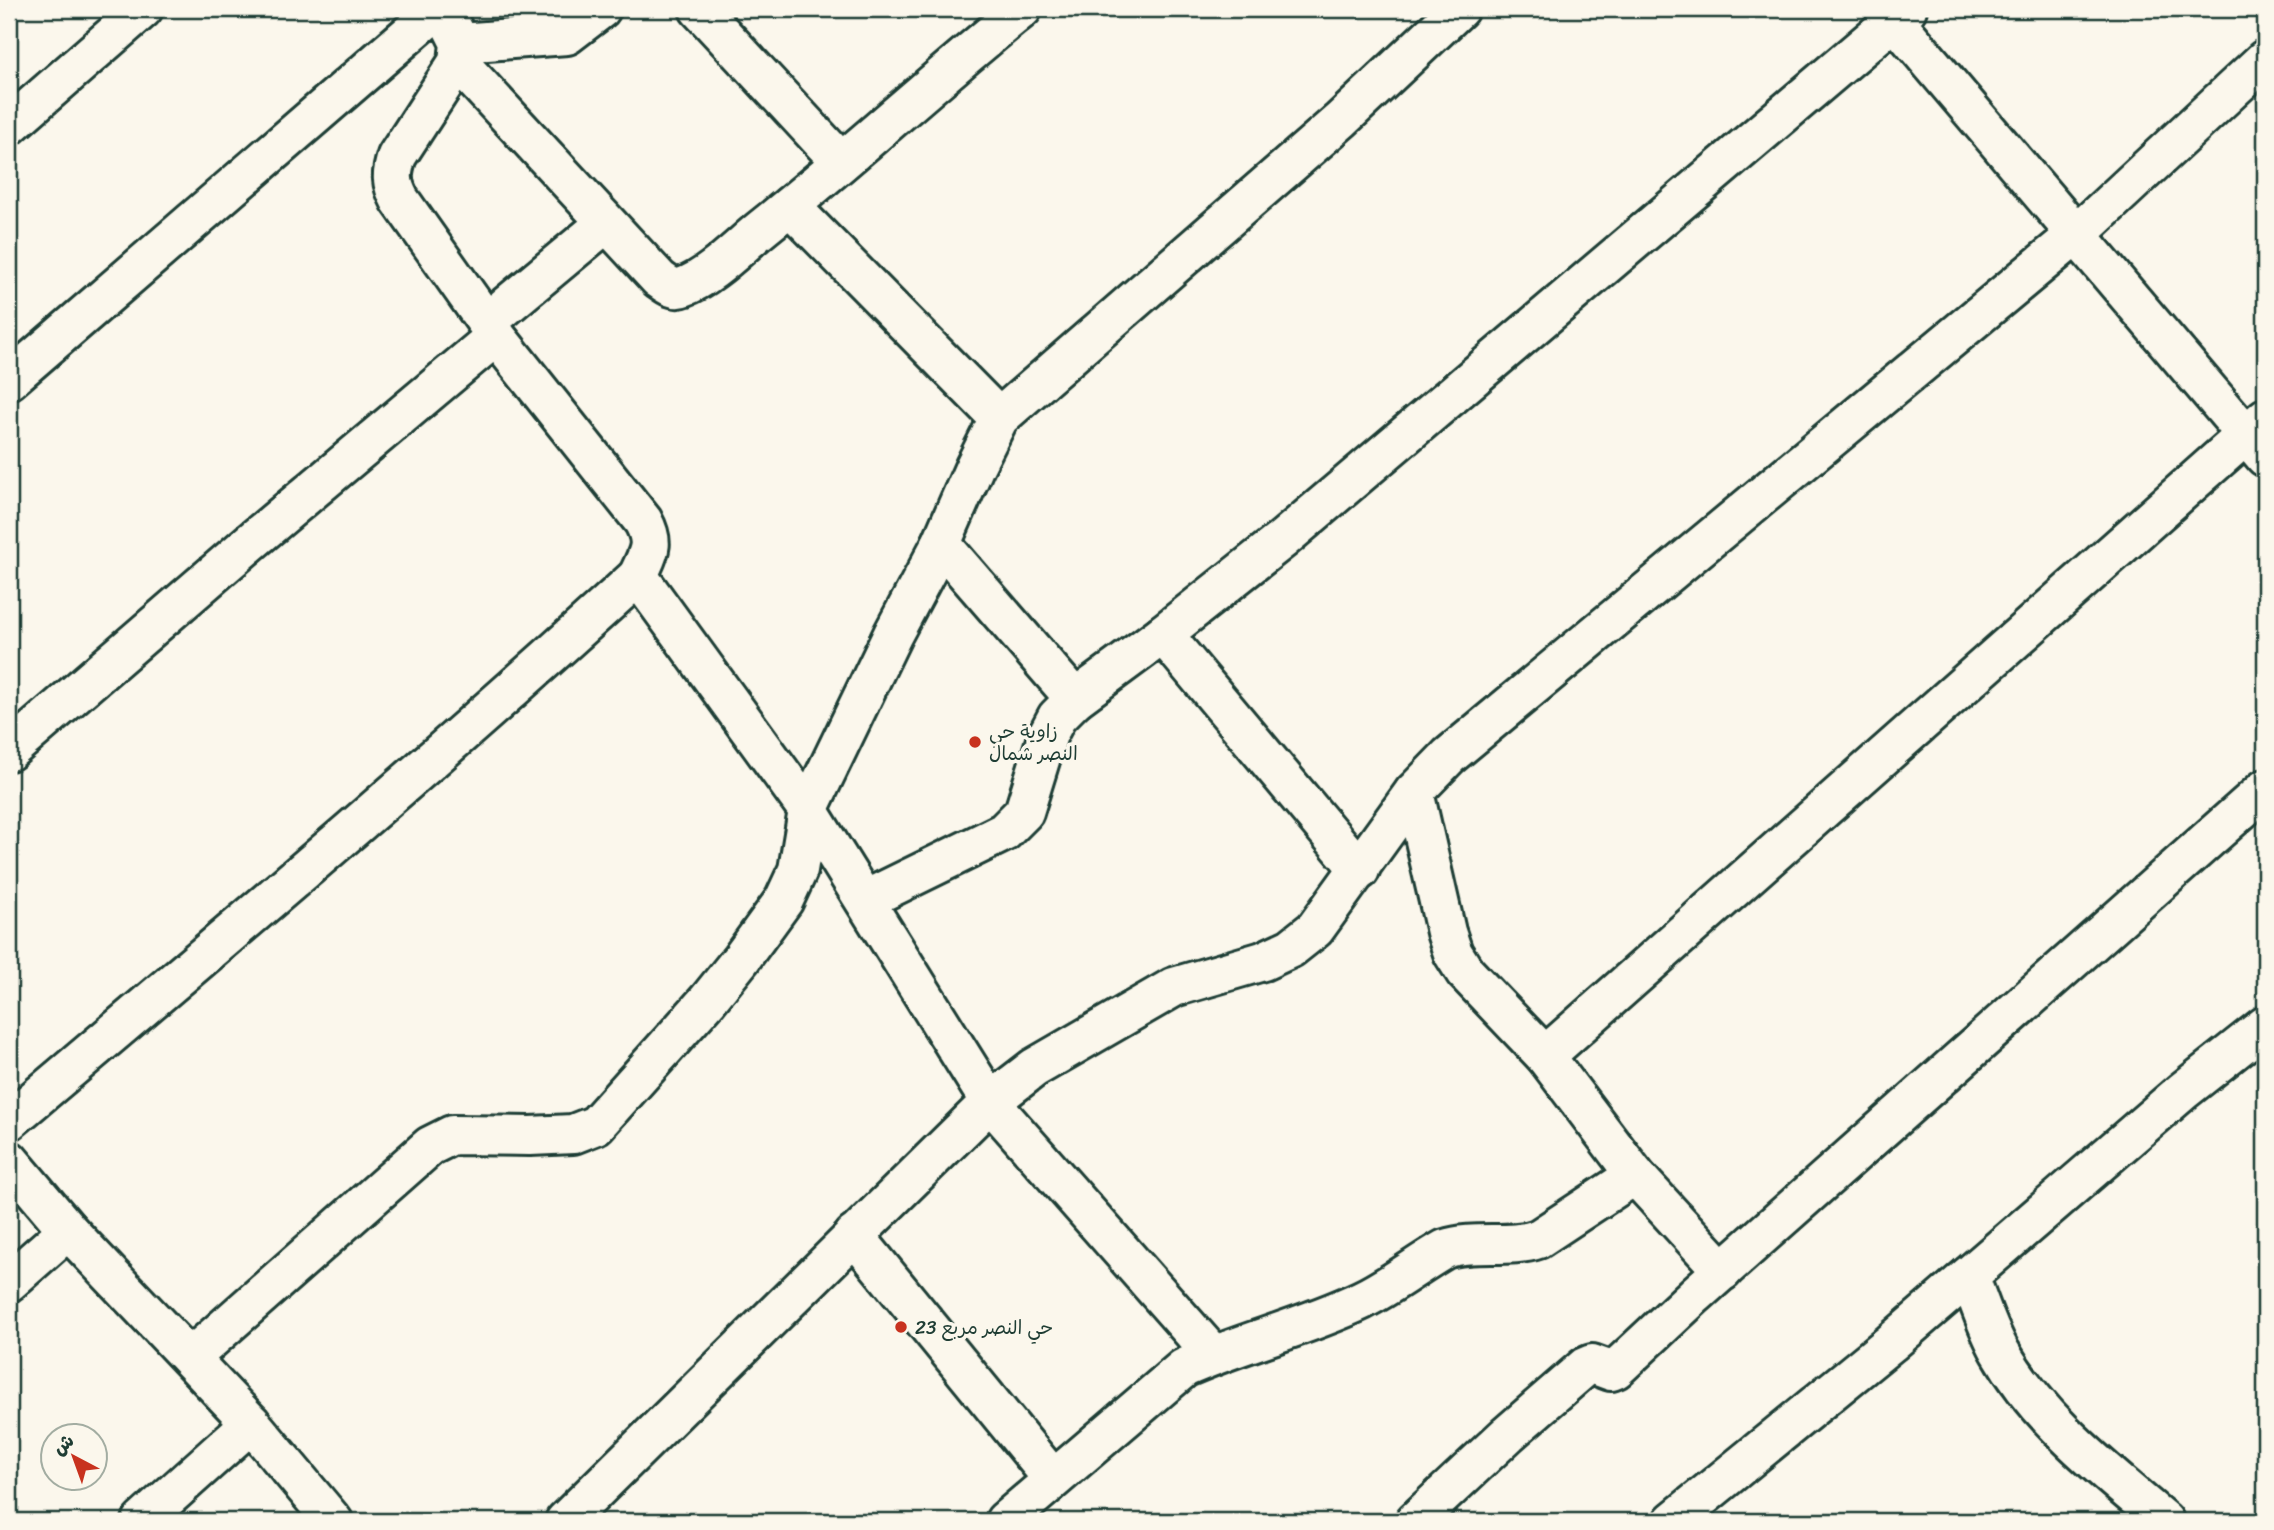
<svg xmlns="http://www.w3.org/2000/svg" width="2274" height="1530" viewBox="0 0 2274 1530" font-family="Sriracha,'Playpen Sans Arabic',sans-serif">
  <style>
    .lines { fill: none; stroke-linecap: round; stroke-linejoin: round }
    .minor-casing { stroke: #1f3d34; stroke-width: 44 }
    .minor { stroke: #fbf7ec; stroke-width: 38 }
    .poi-dot { fill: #c8321e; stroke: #fbf7ec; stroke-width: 2.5 }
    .labels { text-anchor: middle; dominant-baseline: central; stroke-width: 7; stroke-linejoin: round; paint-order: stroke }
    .poi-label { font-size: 19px; fill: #1f3d34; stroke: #fbf7ec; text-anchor: start }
  </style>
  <rect width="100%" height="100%" fill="#fbf7ec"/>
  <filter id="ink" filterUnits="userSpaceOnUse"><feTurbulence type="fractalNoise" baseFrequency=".0143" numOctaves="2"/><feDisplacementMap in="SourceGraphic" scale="14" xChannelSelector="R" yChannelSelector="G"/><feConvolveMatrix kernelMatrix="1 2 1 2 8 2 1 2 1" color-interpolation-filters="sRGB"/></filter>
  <g filter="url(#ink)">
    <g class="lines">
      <g class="minor-casing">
        <g id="minor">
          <path d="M443,9L460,43L458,62L397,156C391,174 391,183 400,200L496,336L643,521C656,545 648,553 638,576L808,810L990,1102L1213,1355"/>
          <polyline points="699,9 841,162"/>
          <polyline points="1885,9 2265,457"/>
          <polyline points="460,43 567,35 601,9"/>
          <path d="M458,62L659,279C666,284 674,291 683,287C709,278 738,248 760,230C849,159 933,81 1022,9"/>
          <polyline points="9,126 143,9"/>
          <polyline points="790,206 999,418"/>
          <polyline points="487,322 606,223"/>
          <polyline points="9,380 438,9"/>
          <polyline points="941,544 1075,699"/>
          <polyline points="1163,634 1360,870"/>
          <polyline points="9,751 252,541 496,336"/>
          <polyline points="1414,792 1446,932 1453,953 1465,972 1545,1056 1635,1175 1723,1271"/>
          <polyline points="865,900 1004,832 1024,812 1048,734 1057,717 1075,699 1163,634 1283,539 1907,9"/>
          <polyline points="1545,1056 2265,418"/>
          <path d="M9,1121C221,942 433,763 638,576"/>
          <polyline points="9,1160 68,1230 251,1423 333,1521"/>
          <polyline points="854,1235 1053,1479"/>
          <path d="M1969,1276C1979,1301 1987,1328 2000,1351C2039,1420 2104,1470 2164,1521"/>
          <polyline points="9,1282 68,1230"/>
          <polyline points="190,1358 430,1146 452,1135 530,1136 573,1134 596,1125 708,1000 741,959 784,900 798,870 808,810 893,634 941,544 975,466 999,418 1341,120 1459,9"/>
          <polyline points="142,1521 251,1423"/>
          <polyline points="565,1521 990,1102 1034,1068 1174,987 1263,961 1291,948 1315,929 1414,792 1449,756 2077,234 2265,59"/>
          <path d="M1005,1521L1184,1368C1242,1342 1303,1328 1362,1300C1391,1286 1417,1265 1445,1249C1475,1239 1509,1249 1538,1239L1635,1175"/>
          <polyline points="1415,1521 1508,1434 1585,1367 1592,1364 1611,1371 1616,1369 1695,1295 2265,789"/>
          <polyline points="1673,1521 1891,1343 2183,1091 2265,1026"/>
        </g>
      </g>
      <use href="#minor" class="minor"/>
    </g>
  </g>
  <g class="poi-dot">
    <circle cx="975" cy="742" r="7"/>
    <circle cx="901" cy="1327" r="7"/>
  </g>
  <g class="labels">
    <g class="poi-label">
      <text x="989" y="731">زاوية حي<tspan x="989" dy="22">النصر شمال</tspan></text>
      <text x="915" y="1327">حي النصر مربع 23</text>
    </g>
  </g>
  <rect width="2274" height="1530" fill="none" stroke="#fbf7ec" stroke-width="35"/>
  <rect x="18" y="18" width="2239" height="1495" fill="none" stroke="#1f3d34" stroke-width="2.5" filter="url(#ink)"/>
  <g transform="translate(74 1457) rotate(319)"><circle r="33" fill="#fbf7ec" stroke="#a3ada2" stroke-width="2"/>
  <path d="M0-5L12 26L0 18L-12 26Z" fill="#c8321e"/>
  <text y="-10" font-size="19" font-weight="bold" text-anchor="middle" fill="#1f3d34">ش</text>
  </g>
</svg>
